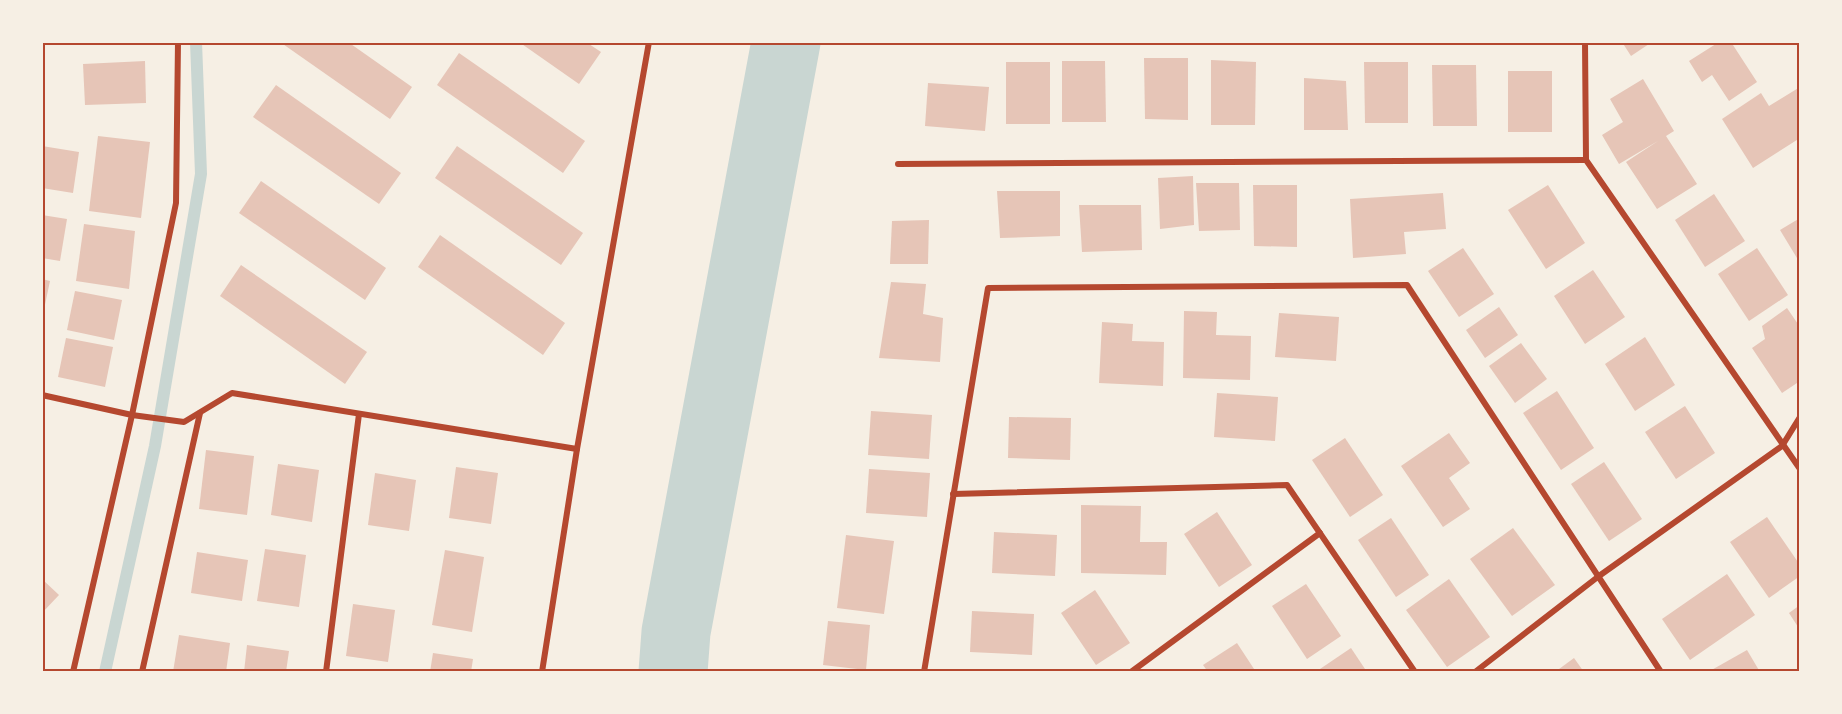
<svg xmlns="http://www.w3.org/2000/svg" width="1842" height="714" viewBox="0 0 1842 714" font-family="'Golos Text',sans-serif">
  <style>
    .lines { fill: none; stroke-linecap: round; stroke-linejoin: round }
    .stream { stroke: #c9d6d2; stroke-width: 12 }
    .river { stroke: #c9d6d2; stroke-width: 69 }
    .building { fill: #e6c5b7 }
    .minor { stroke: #b5482f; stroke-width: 6 }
    .neatline { fill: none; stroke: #b5482f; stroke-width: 2 }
  </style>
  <rect width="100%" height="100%" fill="#f6efe4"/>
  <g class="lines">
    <polyline class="stream" points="105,672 155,446 201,174 196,42"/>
    <polyline class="river" points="673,672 676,632 786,42"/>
  </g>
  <g class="building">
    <polygon points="280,42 348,42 412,87 390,119"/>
    <polygon points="519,42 586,42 601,52 579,84"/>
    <polygon points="1622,42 1652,42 1631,56"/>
    <polygon points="1719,42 1731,42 1757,82 1729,101 1712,75 1702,82 1689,61"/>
    <polygon points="459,53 585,141 563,173 437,85"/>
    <polygon points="1144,58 1188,58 1188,120 1145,119"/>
    <polygon points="1211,60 1256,62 1255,125 1211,125"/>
    <polygon points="145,61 146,103 85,105 83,64"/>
    <polygon points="1062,61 1105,61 1106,122 1062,122"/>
    <rect x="1006" y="62" width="44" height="62"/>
    <polygon points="1364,62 1408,62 1408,123 1365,123"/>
    <polygon points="1432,65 1476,65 1477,126 1433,126"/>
    <rect x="1508" y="71" width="44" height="61"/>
    <polygon points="1304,78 1346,81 1348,130 1304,130"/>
    <polygon points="1643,79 1674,131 1666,136 1697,184 1657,209 1626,162 1658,141 1619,164 1602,135 1623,122 1610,99"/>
    <polygon points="928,83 989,87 985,131 925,126"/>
    <polygon points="276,85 401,173 379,204 253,117"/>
    <polygon points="1800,87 1800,138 1753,168 1722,119 1761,93 1769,106"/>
    <polygon points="98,136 150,142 141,218 89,211"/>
    <polygon points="42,146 79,152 73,193 42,188"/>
    <polygon points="457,146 583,233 561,265 435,178"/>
    <polygon points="1193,176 1194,225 1160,229 1158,178"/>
    <polygon points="261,181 386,268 365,300 239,213"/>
    <polygon points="1196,183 1239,183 1240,230 1199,231"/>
    <polygon points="1253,185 1297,185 1297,247 1254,246"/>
    <polygon points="1548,185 1585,243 1546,269 1508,210"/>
    <polygon points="997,191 1060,191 1060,236 1000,238"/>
    <polygon points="1443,193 1446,229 1404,232 1406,254 1353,258 1350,199"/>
    <polygon points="1714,194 1745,241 1705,267 1675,220"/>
    <polygon points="1079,205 1141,205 1142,250 1082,252"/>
    <polygon points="42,215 67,219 60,261 42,258"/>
    <polygon points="1800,218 1800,263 1780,230"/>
    <polygon points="929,220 928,264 890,264 892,221"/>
    <polygon points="84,224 135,231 129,289 76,281"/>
    <polygon points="440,235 565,323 543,355 418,267"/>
    <polygon points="1463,248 1494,294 1459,317 1428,271"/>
    <polygon points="1757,248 1788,295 1749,321 1718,274"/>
    <polygon points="241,265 367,352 345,384 220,296"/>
    <polygon points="1593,270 1625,317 1585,344 1554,296"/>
    <polygon points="42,279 50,281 43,314 42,314"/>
    <polygon points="891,282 926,284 923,314 943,318 940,362 879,358"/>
    <polygon points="75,291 122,300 114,340 67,330"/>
    <polygon points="1499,307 1518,335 1485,358 1466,330"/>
    <polygon points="1787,308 1800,327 1800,355 1797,357 1800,361 1800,381 1782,393 1752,348 1765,339 1762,326"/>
    <polygon points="1184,311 1217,312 1216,335 1251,336 1250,380 1183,378"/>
    <polygon points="1279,313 1339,317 1336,361 1275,357"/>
    <polygon points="1102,322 1133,324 1132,341 1164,342 1163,386 1099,383"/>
    <polygon points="1645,337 1675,385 1635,411 1605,364"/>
    <polygon points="66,338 113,347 105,387 58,377"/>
    <polygon points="1521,343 1547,379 1515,403 1489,366"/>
    <polygon points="1557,391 1594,448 1561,470 1523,413"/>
    <polygon points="1217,393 1278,397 1275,441 1214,437"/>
    <polygon points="1685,406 1715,453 1676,479 1645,432"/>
    <polygon points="871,411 932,415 929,459 868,455"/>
    <polygon points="1009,417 1071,418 1070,460 1008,458"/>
    <polygon points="1449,433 1470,463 1449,478 1470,509 1443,527 1401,466"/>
    <polygon points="1345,438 1383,495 1350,517 1312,460"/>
    <polygon points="206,450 254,456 247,515 199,509"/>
    <polygon points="1604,462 1642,519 1609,541 1571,484"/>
    <polygon points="278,464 319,470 312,522 271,515"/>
    <polygon points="456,467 498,473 491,524 449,518"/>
    <polygon points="869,469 930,473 927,517 866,513"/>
    <polygon points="375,473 416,480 409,531 368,525"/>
    <polygon points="1081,505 1141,506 1140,542 1167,542 1166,575 1081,573"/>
    <polygon points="1217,512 1252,565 1219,587 1184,534"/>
    <polygon points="1767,517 1800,565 1800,576 1769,598 1730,542"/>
    <polygon points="1391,518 1429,575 1396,597 1358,540"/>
    <polygon points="1513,528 1555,585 1512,616 1470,559"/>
    <polygon points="994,532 1057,535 1055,576 992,573"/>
    <polygon points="846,535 894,541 884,614 837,608"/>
    <polygon points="265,549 306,555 299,607 257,601"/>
    <polygon points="445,550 484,557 472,632 432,625"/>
    <polygon points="197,552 248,560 242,601 191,593"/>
    <polygon points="1727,574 1755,615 1690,660 1662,619"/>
    <polygon points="42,579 59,595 42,613"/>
    <polygon points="1449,579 1490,637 1447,667 1406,610"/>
    <polygon points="1306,584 1341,636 1307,659 1272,606"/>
    <polygon points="1095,590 1130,643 1096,665 1061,613"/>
    <polygon points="353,604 395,610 388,662 346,656"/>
    <polygon points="1800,605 1800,630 1789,613"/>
    <polygon points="972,611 1034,614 1032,655 970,652"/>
    <polygon points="828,621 870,625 866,670 823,665"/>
    <polygon points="179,635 230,643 226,672 173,672"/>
    <polygon points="1237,643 1256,672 1208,672 1203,665"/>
    <polygon points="247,645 289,651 286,672 244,672"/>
    <polygon points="1351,648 1367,672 1318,672 1317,671"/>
    <polygon points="1747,650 1760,672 1708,672"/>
    <polygon points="433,653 473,659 471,672 430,672"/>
    <polygon points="1574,658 1584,672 1555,672"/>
  </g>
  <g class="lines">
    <g class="minor">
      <polyline points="1585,42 1586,160 1800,469"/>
      <polyline points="898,164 1586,160"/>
      <polyline points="42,395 132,415 184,422 232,393 577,449"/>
      <polyline points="953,494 1287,485 1415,672"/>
      <polyline points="73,672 132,415 176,203 178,42"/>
      <polyline points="142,672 200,413"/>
      <polyline points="326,672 359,414"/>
      <polyline points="542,672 577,449 649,42"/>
      <polyline points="924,672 988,288 1407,285 1661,672"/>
      <polyline points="1131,672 1320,533"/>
      <polyline points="1475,672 1599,576 1782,446 1800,417"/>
    </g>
  </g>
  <rect width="1842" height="714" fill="none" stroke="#f6efe4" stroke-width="87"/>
  <rect x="44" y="44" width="1754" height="626" class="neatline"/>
</svg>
